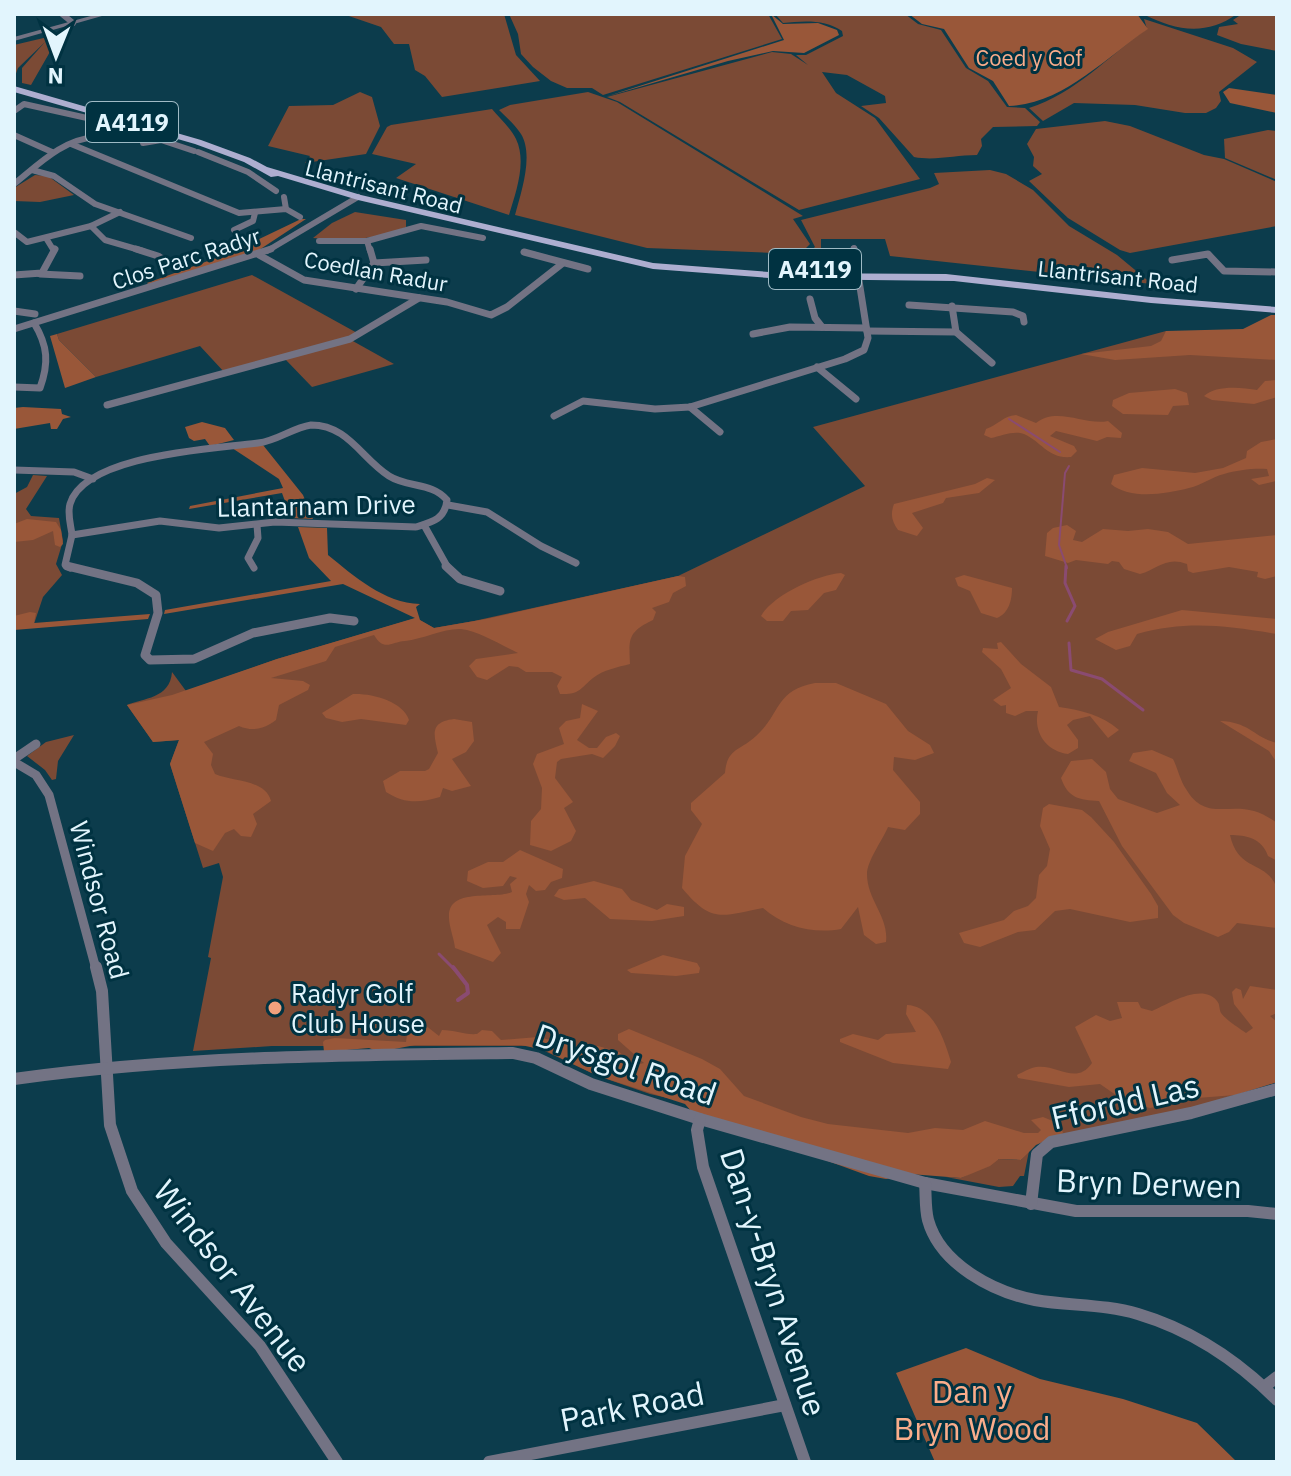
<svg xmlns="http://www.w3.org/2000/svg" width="1291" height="1476" viewBox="0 0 1291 1476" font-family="'IBM Plex Sans',sans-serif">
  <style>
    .green { fill: #7b4a35 }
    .forest { fill: #995739 }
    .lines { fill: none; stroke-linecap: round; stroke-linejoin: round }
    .stream-far2 { stroke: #8a4b71; stroke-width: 2 }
    .stream-far1 { stroke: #8a4b71; stroke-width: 3 }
    .stream { stroke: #8a4b71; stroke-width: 4 }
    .minor-far3 { stroke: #737384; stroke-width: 6 }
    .minor-far2 { stroke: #737384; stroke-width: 7 }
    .minor-far1 { stroke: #737384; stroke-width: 9 }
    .minor { stroke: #737384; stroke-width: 12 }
    .tertiary { fill: #737384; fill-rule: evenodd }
    .primary { fill: #aeaed0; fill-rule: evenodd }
    .poi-dot { fill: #f1a17d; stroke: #003241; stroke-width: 3 }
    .labels { text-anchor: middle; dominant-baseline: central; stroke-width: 6; stroke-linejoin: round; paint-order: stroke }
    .far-park-label { font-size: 22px; fill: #faad8b; stroke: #003241 }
    .far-street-label { font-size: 22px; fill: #e2f5fd; stroke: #003241 }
    .shield { fill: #003241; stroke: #9ebac5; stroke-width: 2 }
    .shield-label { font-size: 24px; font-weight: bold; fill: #e2f5fd }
    .street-label { font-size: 26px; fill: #e2f5fd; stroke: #003241 }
    .poi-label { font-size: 26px; fill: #e2f5fd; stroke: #003241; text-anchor: start }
    .near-street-label { font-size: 32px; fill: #e2f5fd; stroke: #003241 }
    .near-park-label { font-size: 32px; fill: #faad8b; stroke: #003241 }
  </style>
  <rect width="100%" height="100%" fill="#0c3c4c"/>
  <g class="green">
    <polygon points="343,14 504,14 516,55 540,81 442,97 425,76 415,70 409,44 394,44 381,27"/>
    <polygon points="509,14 768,14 782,39 603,95 592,88 567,88 551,81 533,67 521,54 518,34"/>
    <path d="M775,14H905L918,24L941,30L966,68L988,81L1007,107L1025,108L1040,122L1037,126L993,127L981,139L982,146L977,155C955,155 935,161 914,157L879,118L861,106L886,103L885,96L847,75L822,72L836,93L875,118L920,179L799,210L620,102L607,97L772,52L791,54L808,65L796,55H806L843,36L842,31C825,19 803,21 783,23Z"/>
    <path d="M1143,14H1237C1206,36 1176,31 1143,14Z"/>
    <polygon points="1242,14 1277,14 1277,51 1241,44 1217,35 1219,27 1238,24 1233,20"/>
    <path d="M1144,19L1233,48L1257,62L1219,92L1221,101L1216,108L1206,113H1185L1135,105L1074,103L1043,121L1029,108C1076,93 1107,57 1147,29Z"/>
    <polygon points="52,36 54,38 48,41 61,39 65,43 51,50 31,85 22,83 22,68 45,42 18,68 14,79 14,45"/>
    <polygon points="360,92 372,97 380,126 366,154 305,163 310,156 268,146 289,106 333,105"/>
    <path d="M588,92L617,102L803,216L793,219L810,244L800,254L647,248L515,215C521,193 534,155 521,134C515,125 506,117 499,110L510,105Z"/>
    <path d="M492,109C499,118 511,128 516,139C527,162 516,192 509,215L396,178L416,164L372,154L387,127L391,125Z"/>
    <polygon points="1105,121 1130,126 1204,155 1224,159 1277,182 1277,226 1130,253 1120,250 1068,218 1029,181 1042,174 1033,166 1034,157 1027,144 1036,129"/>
    <polygon points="1268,130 1277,131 1277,180 1225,158 1224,139"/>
    <polygon points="990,170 1006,174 1033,190 1069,226 1117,255 1152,284 890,256 885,239 821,239 821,254 806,254 815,247 801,220 930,188 939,184 934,173"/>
    <polygon points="35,175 48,176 74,195 40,202 14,201 14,188"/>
    <path d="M355,212L406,220V227C375,240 346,241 313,238L332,223Z"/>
    <polygon points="252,275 359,334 225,373 200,346 96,377 59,340 57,334"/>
    <path d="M1166,331L1277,333V1082L1186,1110L1047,1137L961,1165L650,1094L598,1076L534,1046H272L193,1051L211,958L208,957L223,877L219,863L203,868L170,764L179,740L153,742L127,705C143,698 170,699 172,672L186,691L277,659L416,618L434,628L474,621L678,576L865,486L813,427Z"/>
    <polygon points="351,340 394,364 312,387 285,359"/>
    <polygon points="33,475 47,476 26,509 31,516 59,518 63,541 56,564 62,575 43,597 33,627 14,628 14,494 27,487"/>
    <polygon points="74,735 58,761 56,779 52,780 45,770 27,756 46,742"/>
    <polygon points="1029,1151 1024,1176 1020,1176 1013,1186 999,1187 946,1177 961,1178 999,1159 1021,1160"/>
  </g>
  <g class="forest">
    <polygon points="771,14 783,24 818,23 837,30 839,35 804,53 773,51 728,61 605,97 784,40"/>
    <path d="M909,14H1137L1148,29C1105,58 1063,104 1009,106L993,81L969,68L944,29L922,24Z"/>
    <polygon points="1229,88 1277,95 1277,113 1230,103 1223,92"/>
    <polygon points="301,219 306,219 259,250 149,285 147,283 230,253"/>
    <polygon points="1271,315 1277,315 1277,360 1190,355 1115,360 1081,354 1151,346 1161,341 1166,331 1243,329"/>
    <polygon points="57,334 59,340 96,377 65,388 50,336"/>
    <path d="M1277,380V397L1254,404L1212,400L1204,396C1215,385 1241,387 1257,390L1265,381Z"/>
    <polygon points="1175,389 1187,393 1189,405 1173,406 1168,415 1123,414 1112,406 1113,400 1129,393"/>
    <polygon points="23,407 61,409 62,414 71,417 63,419 57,429 51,429 50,423 14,429 14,408"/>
    <path d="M1016,415L1036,423C1057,406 1086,426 1108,421L1122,433L1121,438L1107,437L1097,441L1056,431L1050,436L1074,446L1077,451L1071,457C1048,459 1042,442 1024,434C1014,430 1001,436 991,438L984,435L986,429C998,425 1003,416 1016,415Z"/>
    <polygon points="202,422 225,428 234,440 210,446 205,439 194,441 189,438 185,427"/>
    <path d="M1277,439L1276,481L1259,485L1251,479L1269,476L1267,469C1254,468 1237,470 1224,474C1212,477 1202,485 1189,488C1166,494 1130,500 1111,484L1114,475L1142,468L1195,473L1223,468L1246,458L1247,451L1261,442Z"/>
    <polygon points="263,445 303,495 313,519 291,518 282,493 189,509 190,506 283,488 279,479 232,448"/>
    <path d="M987,478L995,480L979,493L946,498L943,503L912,513L923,528L917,536L898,530C892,521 890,515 894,504L975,484Z"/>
    <polygon points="27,519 56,522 61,530 63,544 60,547 55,545 53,531 33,540 14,542 14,524"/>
    <path d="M1067,525L1076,531L1073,540L1082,542L1103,529L1128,531L1148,529L1168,532L1188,544L1277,535V576L1265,579L1257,577L1258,572L1229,567L1193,573L1188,571L1187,564C1166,556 1158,569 1140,574L1124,569L1119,562L1112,561L1108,564L1076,560L1068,563L1045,556L1047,533L1053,528Z"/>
    <path d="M298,527L327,528L328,555C354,576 384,603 420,604L416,607L420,620L434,628L486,619L678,576L685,577L686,586L673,593L669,602L652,608L656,612L653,620C627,632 629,640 630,664C618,667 603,670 593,678C580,689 579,695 560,694L557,686L562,677L552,672H526L518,667L509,666L487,680L477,677L469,666L476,659L518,653C501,645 479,631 461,629C445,628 423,639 405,641C391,642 384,652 374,635L335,647L326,661L271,678L303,681L310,685L308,690L279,705L276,720C264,729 253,732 239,726L204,742L213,754L211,765L215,774C233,782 265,779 271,801L253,814L257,824L251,837L241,836L234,829L225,833L213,851L195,843L170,764L179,740L153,742L127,705L172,695L277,659L415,618L343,584L164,614L165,610L331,581L309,558Z"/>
    <path d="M841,573L845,575L836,590L824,593L808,610L791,611L783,621H767L761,616C773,595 817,575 841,573Z"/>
    <path d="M964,575L1012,588C1012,600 1009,613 997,618L981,613L970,591L958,586L955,578Z"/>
    <path d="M1182,610L1277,619V634C1226,626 1188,620 1137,634L1130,646L1116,650L1095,639L1108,632Z"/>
    <polygon points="30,612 36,613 34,623 150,614 148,619 14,630 14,616"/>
    <path d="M1001,642L1021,664L1051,687L1059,707C1081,710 1102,715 1119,730L1108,738L1090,716L1073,720L1067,725L1078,740V748L1068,754C1046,751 1033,732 1038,711H1026L1015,716L1006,713V705L1001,706L993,700L1011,688L1001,669L982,652L983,648L998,649L997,643Z"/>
    <path d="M815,683H836L886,704L908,731L930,745L934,753L915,760L894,757L893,770L920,802V814L905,830L888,827C882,841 867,861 867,874C867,900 889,917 886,942L876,944L864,935L858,907L841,929C814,934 784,927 763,908C721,916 712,924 682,888L685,856L702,824L691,810V803L725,773C727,748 740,751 756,736C781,714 774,691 815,683Z"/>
    <path d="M353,694C371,693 403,701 409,720L406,725L361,719L342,722L326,718L322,713Z"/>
    <polygon points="582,704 598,711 577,740 589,748 597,748 606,737 616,733 620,736 615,746 603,758 592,754 561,759 557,762 555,778 573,802 564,808 576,831 571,841 551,851 530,845 531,821 541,809 542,788 533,764 537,754 564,744 559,728 566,721 580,718"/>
    <path d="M454,719L472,722L474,741L466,752L452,759L471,786L452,791L443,788L440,797C419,803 405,804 386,792L383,781L400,771H425L429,769L438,753C434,735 429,722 454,719Z"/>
    <path d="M1220,721C1250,722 1253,737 1277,743V763L1269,751Z"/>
    <path d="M1152,750L1173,759C1178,769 1180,780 1186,789C1205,821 1227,803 1254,811C1262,813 1270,818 1277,823V861L1268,856C1262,838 1246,835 1230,835C1238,871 1264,861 1275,884C1281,895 1277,916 1277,928L1237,923L1229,932L1218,937L1184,923L1173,915L1122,846L1099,801C1079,800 1068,798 1061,778L1071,761L1092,759L1106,772L1110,789L1118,799L1157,813L1180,805L1167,793L1156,773L1129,761L1133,753Z"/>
    <polygon points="1049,804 1082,810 1091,817 1114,842 1151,894 1158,906 1158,918 1130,922 1070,909 1055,911 1035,930 1018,932 980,947 964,943 959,933 1004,920 1014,911 1028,906 1036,898 1039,875 1047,866 1050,849 1040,826 1043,808"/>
    <path d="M520,850L563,869L562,878L551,882L545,890L536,891L529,885L526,894L529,902L520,929H506V922L498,917L487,925L501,953L493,962L455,948C454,938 449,927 449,917C448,887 495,900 512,892L510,884L517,878L510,876L503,886L483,888L467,881L468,871L488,862H503Z"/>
    <polygon points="594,881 622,889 631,900 657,910 667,904 684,907 684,916 652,921 610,919 585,898 564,900 554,896 559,889"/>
    <polygon points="663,955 697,963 700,968 699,973 676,976 631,973 627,970"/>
    <path d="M1250,986L1277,990V1013L1270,1016L1277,1022V1082L1236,1095L1197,1098L1150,1108L1126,1102L1100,1084L1069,1087L1018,1078L1017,1075C1023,1072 1030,1068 1036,1067C1058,1064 1076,1086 1092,1063L1075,1027L1096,1015L1110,1021L1122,1018L1117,1002H1138L1141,1008L1152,1011C1167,1005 1202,982 1217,1001C1220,1004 1219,1009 1221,1013C1226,1020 1239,1028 1246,1033L1253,1028L1234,1004L1232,992L1236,988L1241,990L1243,999Z"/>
    <path d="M907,1005C934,1006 945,1042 951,1062L948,1069L893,1063L840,1042V1039L853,1034L878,1040L886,1034L916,1032L906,1014Z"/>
    <path d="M420,1021L439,1036L442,1030C455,1030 464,1035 477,1034L482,1030L492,1031L501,1040L538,1037L579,1047L598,1046L619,1052L636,1065L644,1063L618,1040V1034L629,1029L702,1059L720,1069L744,1096L801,1117L828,1124L908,1133L935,1128L963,1130L985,1121L1024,1133H1038L1041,1130L1031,1120L1043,1117L1060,1124L1063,1133L1036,1145L1021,1160L999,1159L990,1166L961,1178L910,1174L886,1179L869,1176L691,1111L685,1104L598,1076L544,1050L521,1045H415L379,1052L369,1048L324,1052L323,1042L325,1040L335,1038L406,1042L408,1027Z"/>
    <polygon points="966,1348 1040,1379 1123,1399 1197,1423 1237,1462 935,1462 896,1373"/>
  </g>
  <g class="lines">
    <g class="stream-far2">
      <polyline points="1009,419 1060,452"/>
      <polyline points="1067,568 1059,545 1065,473 1069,466"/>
    </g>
    <g class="stream-far1">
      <polyline points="1066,566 1065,583 1075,606 1067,621"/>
      <polyline points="1069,643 1071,670 1102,679 1143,710"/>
      <polyline points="439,954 454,969"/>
    </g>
    <polyline class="stream" points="453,967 467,985 468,993 458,1000"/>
    <g class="minor-far3">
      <polyline points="62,14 73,23"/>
      <polyline points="14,111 24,104 96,120"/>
      <polyline points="14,135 52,152"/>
      <polyline points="143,143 161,140 194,151"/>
      <polyline points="71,144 239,213 286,209 300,217"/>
      <polyline points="198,152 248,172 276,191"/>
      <polyline points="32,170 54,176 95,204 191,238"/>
      <path d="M14,184C39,164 63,139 96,137C122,135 133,142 159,130"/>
      <polyline points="284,197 286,209"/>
      <polyline points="91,226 105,240 143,251"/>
      <polyline points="234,230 253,221 255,213"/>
      <polyline points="14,232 27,242 91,226 120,212"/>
      <polyline points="46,238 54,251"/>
      <polyline points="319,241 367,241"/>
      <polyline points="854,248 855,251"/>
      <polyline points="267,251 358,197"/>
      <polyline points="370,251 367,241 421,226 483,238"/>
    </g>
    <g class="minor-far2">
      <polyline points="136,249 158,256 178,269"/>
      <polyline points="524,252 588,269"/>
      <polyline points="259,255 304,280 447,302 491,315 507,307 563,263"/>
      <polyline points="1172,260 1208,254 1224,271 1277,272"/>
      <polyline points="374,263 426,260"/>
      <polyline points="40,274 80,276"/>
      <polyline points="14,275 42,273 55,249"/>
      <polyline points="356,289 374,263 370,249"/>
      <polyline points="810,299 815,318 822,327"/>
      <polyline points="909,305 1013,312 1023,316 1024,322"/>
      <polyline points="952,306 956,332"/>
      <polyline points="14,311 35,314"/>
      <polyline points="14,329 271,249"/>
      <polyline points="867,331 956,332 992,363"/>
      <polyline points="753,334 790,327 866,328"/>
      <polyline points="817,367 856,399"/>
      <path d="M14,387L40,388C49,363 48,346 34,323"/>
      <polyline points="107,405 350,339 419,298"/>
      <polyline points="690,407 720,432"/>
      <polyline points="554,416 583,401 655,409 690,407 845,359 864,350 868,338 854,249"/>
      <path d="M311,425C348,425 361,458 389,476C408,488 432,482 447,500C445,519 433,522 416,527L275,522L219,528L160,521L72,535C71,525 67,514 70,504C85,454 216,449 258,443C277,441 292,428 311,425Z"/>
      <polyline points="14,470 74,472 93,479"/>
      <polyline points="448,505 487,512 541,546 576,563"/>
      <polyline points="424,525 448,568"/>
      <polyline points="70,568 65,565 72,535"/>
      <polyline points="254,568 248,558 258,538 257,525"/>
    </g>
    <g class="minor-far1">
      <polyline points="67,566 137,583 156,595 158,613 145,655 150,660 194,659 253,633 330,618 354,621"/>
      <polyline points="446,566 460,579 500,591"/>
      <polyline points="14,759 36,744"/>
      <polyline points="14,762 36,775 49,795 96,969"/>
    </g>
    <g class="minor">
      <polyline points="96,967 102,991 110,1125 132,1191 166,1243 260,1346 337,1462"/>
      <path d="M14,1079C180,1056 346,1055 513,1053L536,1058L591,1084L700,1119L925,1183L1076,1211H1248L1277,1214"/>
      <polyline points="700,1119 697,1130 703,1167 805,1462"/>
      <path d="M925,1183C926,1195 925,1208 928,1220C940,1264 993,1292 1035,1300C1070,1306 1105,1304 1138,1314C1192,1330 1238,1361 1277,1400"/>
      <polyline points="1031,1204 1037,1154 1051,1142 1191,1113 1277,1089"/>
      <polyline points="1264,1387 1277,1377"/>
      <polyline points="489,1462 785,1405"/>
    </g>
    <polygon class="tertiary" points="98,14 109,14 14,41 14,37"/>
    <polygon class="primary" points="14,86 201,140 250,158 267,167 361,195 653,263 783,273 946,274 1151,297 1277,307 1277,313 1151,303 954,281 783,279 653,269 358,200 278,176 271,177 244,162 195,144 14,92"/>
  </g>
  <circle class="poi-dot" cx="275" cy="1008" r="8"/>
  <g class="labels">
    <g class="far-park-label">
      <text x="1029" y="57">Coed y Gof</text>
    </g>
    <g class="far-street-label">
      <text transform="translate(384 186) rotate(14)">Llantrisant Road</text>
      <text transform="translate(186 258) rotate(-18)">Clos Parc Radyr</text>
      <text transform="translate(376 271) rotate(10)">Coedlan Radur</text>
      <text transform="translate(1118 276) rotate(6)">Llantrisant Road</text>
    </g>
    <g class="shield">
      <rect x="86" y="102" width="92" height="40" rx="6"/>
      <rect x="769" y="249" width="92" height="40" rx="6"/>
    </g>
    <g class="shield-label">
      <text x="132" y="122">A4119</text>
      <text x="815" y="269">A4119</text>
    </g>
    <g class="street-label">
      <text transform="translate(316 505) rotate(-1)">Llantarnam Drive</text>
      <text transform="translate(100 900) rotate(75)">Windsor Road</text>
    </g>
    <g class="poi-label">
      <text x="291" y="993">Radyr Golf<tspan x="291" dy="30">Club House</tspan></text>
    </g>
    <g class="near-street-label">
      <text transform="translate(626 1064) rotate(19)">Drysgol Road</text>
      <text transform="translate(1125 1101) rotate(-13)">Ffordd Las</text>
      <text transform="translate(1149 1183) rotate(2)">Bryn Derwen</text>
      <text transform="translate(233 1276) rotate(52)">Windsor Avenue</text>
      <text transform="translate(774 1282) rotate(72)">Dan-y-Bryn Avenue</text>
      <text transform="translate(632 1406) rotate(-11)">Park Road</text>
    </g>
    <g class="near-park-label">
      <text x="972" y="1391">Dan y<tspan x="972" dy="37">Bryn Wood</tspan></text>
    </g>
  </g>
  <rect width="1291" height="1476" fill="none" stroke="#e2f5fd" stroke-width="32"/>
  <g transform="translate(56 56) rotate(181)" stroke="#003241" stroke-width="6" paint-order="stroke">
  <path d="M0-6L14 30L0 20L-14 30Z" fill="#e2f5fd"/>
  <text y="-12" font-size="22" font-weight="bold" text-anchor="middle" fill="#e2f5fd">N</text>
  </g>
</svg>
